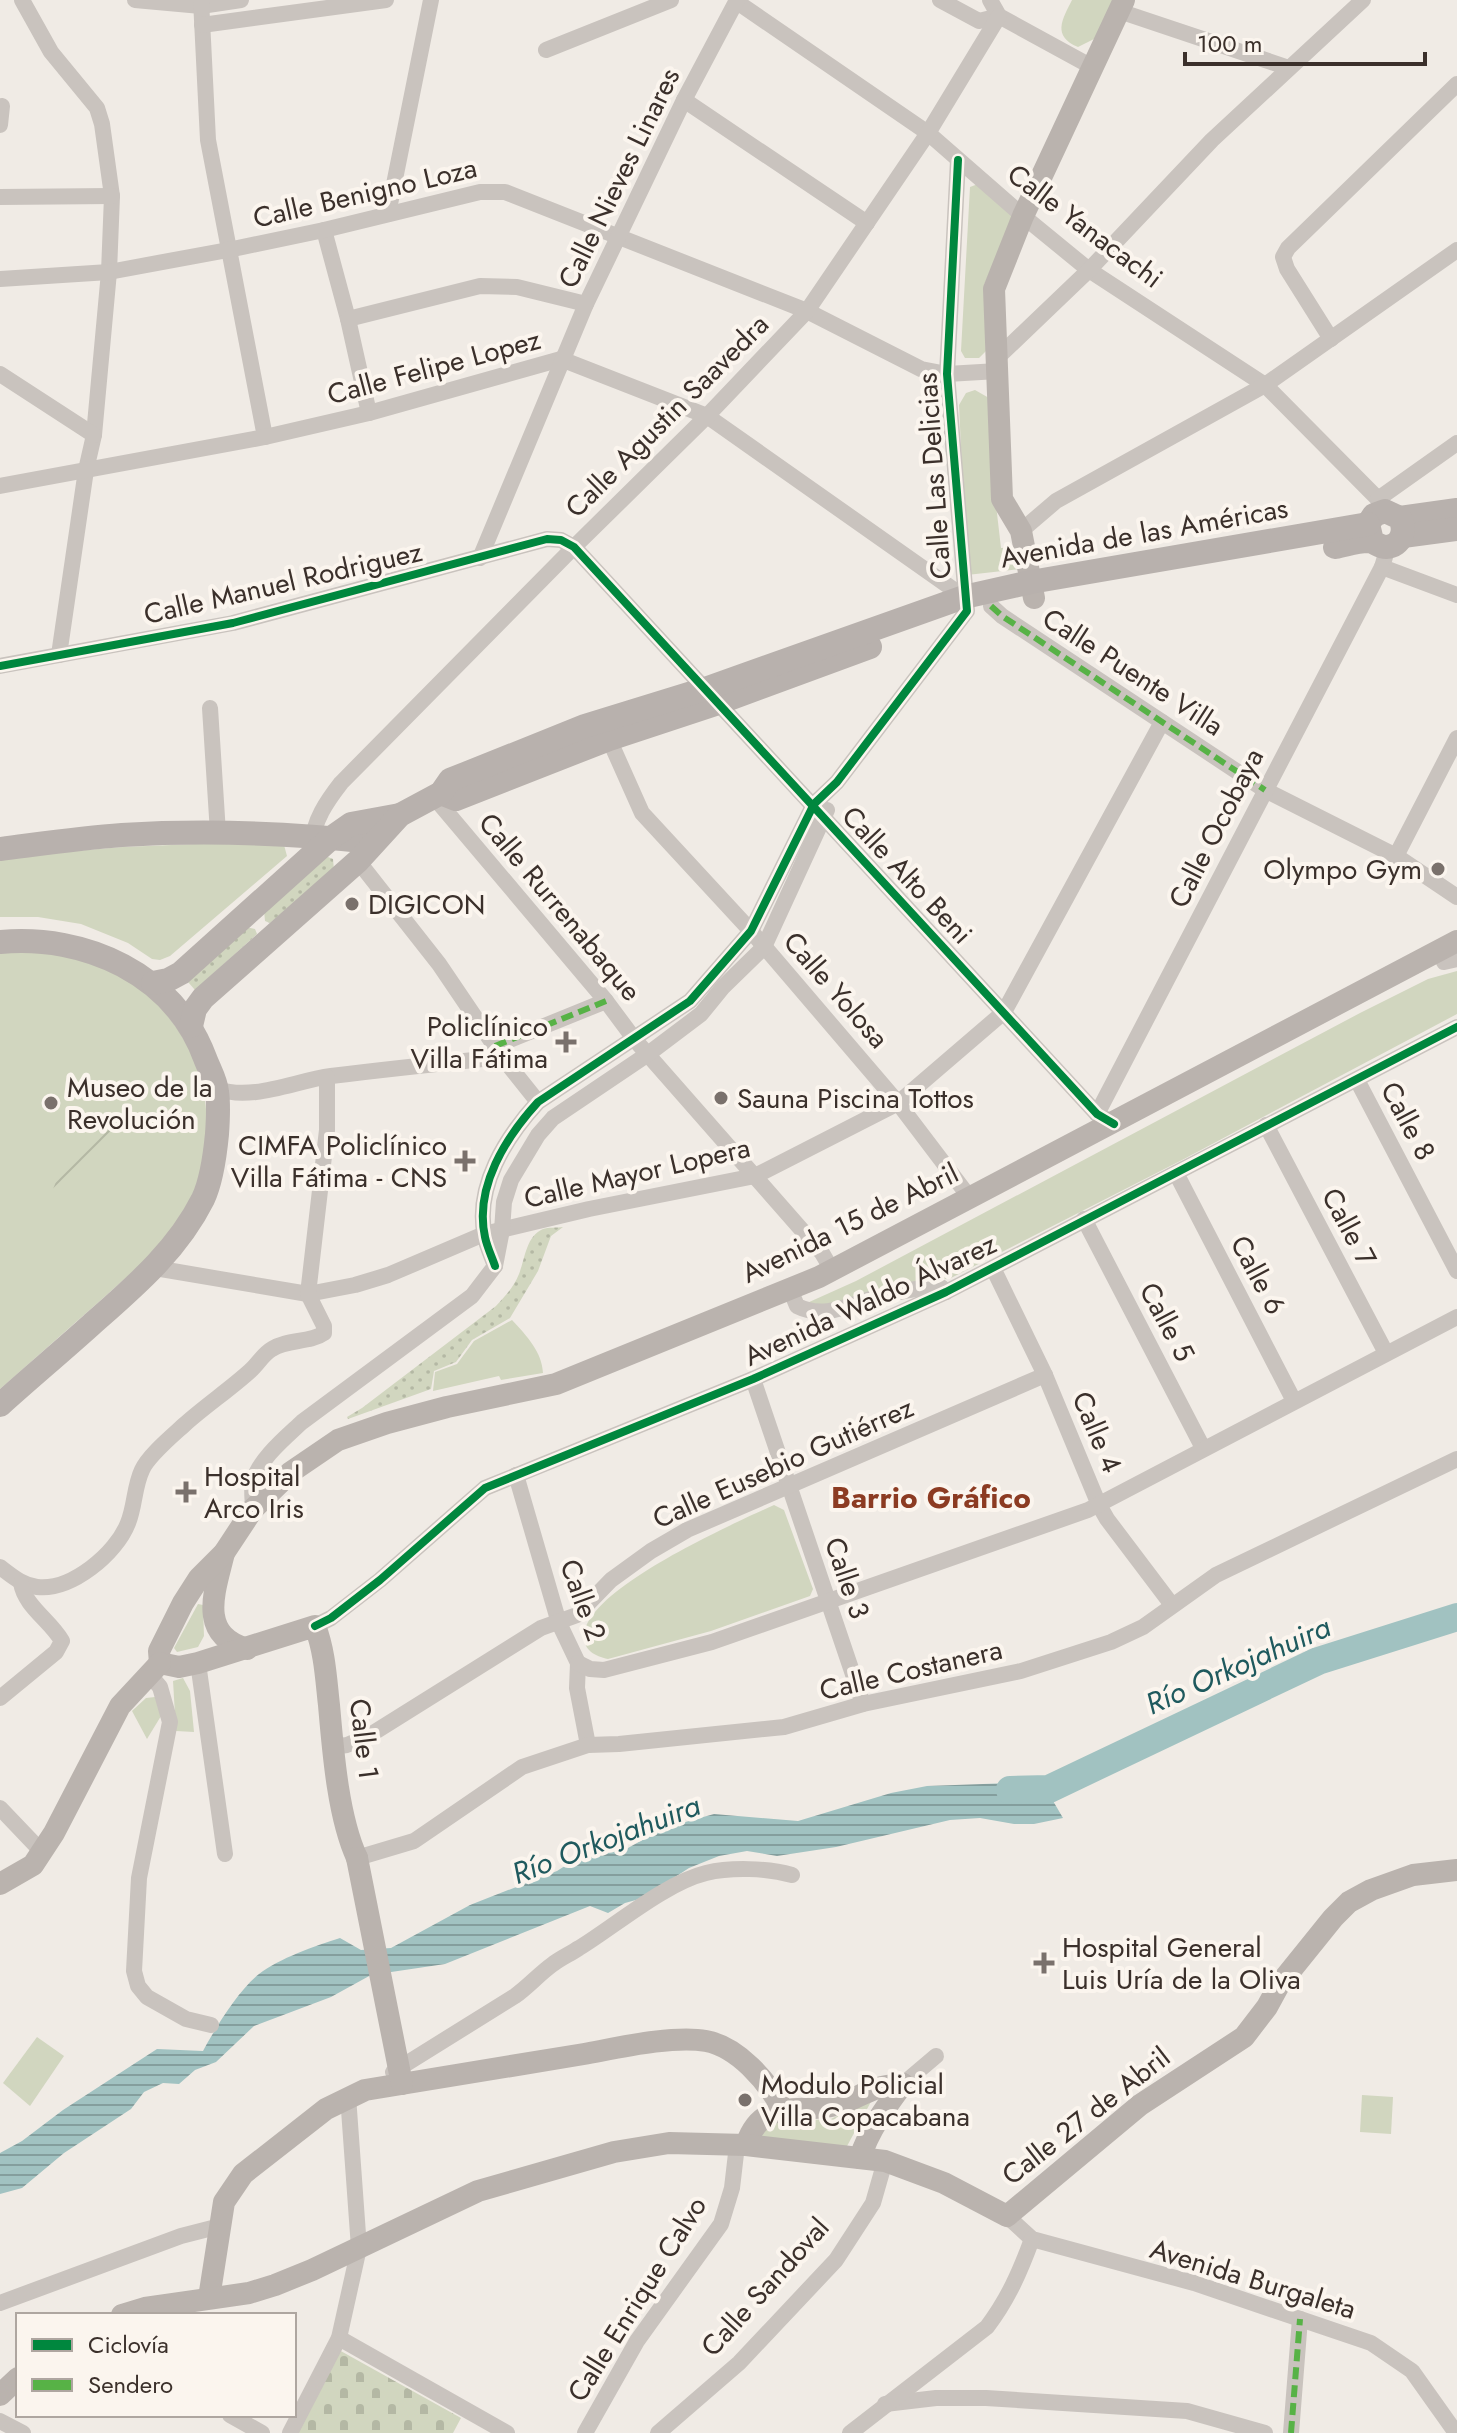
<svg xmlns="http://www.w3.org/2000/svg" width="1457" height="2433" viewBox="0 0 1457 2433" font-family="Jost,sans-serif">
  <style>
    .grass { fill: url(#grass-dots) }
    .cemetery { fill: url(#cemetery-stones) }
    .park { fill: #d1d6bf }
    .garden { fill: url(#garden-furrows) }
    .water { fill: url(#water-rules) }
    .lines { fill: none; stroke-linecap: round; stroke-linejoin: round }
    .river { stroke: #a1c2c1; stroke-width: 28 }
    .street { stroke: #c9c3be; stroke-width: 16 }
    .secondary { stroke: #bab3ae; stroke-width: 22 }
    .primary { stroke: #b8b1ad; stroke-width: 24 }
    .secondary-bridge { stroke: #bab3ae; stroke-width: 22 }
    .quiet { stroke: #57b246; stroke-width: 6; stroke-dasharray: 12 6; stroke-linecap: butt }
    .cycleway-casing { stroke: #fbf5ee; stroke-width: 13 }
    .cycleway { stroke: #00873e; stroke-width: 8 }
    .poi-dot { fill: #7a716c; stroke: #fbf5ee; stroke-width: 3 }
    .labels { text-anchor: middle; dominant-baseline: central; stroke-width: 8; stroke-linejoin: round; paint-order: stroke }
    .street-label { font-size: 28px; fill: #3b302b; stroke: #fbf5ee }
    .poi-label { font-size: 28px; fill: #3b302b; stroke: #fbf5ee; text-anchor: start }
    .neighbourhood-label { font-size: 30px; font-weight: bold; fill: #8c3b22; stroke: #fbf5ee }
    .water-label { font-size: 30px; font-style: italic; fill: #1f5a5e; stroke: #fbf5ee }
  </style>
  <defs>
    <pattern id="grass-dots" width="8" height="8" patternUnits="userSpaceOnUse" patternTransform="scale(2)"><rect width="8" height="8" fill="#d1d6bf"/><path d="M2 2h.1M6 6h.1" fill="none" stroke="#b4b8a4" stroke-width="1.8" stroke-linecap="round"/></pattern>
    <pattern id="cemetery-stones" width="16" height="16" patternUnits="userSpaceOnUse" patternTransform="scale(2)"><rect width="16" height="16" fill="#d1d6bf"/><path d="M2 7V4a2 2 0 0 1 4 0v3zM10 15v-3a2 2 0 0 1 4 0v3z" fill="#b4b8a4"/></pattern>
    <pattern id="garden-furrows" width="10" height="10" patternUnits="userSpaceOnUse" patternTransform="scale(2)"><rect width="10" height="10" fill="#d1d6bf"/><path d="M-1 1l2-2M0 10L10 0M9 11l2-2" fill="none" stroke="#b4b8a4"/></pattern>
    <pattern id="water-rules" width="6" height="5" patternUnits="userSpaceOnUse" patternTransform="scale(2)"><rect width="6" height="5" fill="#a1c2c1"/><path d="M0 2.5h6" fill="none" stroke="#849e9d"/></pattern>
  </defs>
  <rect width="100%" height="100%" fill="#f0ebe5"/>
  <g class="grass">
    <polygon points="328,857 333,859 334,870 270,923 265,921 264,910 323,858"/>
    <polygon points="246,927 255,929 257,934 195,990 188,982"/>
    <path d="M563,1227L551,1236L538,1271L510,1318L472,1340L456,1362L434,1371L431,1389L348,1419L347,1417L362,1408L496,1306C505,1296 514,1287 519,1274C525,1259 526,1236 543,1229C548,1227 557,1228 563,1227Z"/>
  </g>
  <polygon class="cemetery" points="339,2350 461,2418 453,2433 296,2433"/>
  <g class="park">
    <path d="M1072,0H1113L1096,38L1078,47C1052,36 1062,20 1072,0Z"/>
    <polygon points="978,184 1011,213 1012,221 984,285 986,351 979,358 965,358 961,351 970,187"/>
    <polygon points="975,390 989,398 995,496 1001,548 1017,547 1021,569 967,575 959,405 966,393"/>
    <polygon points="269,841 284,845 287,856 170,956 160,960 152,959 128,943 81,924 38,917 0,917 0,857 123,847"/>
    <path d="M36,948C76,958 115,967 147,995C207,1045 225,1138 188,1207C169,1242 131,1273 101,1300C67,1330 34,1359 0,1389V949Z"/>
    <polygon points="1457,971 1457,1014 1184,1159 951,1278 910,1284 835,1306 807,1303 856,1281 1360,1013 1428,979"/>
    <path d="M512,1320C527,1336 542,1352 543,1373L501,1380L499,1376L433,1391L435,1372L457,1364L474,1341Z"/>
    <path d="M774,1505L784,1510L813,1589L810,1596L711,1631L608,1659C595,1656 584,1651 584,1636C585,1589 735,1523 774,1505Z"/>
    <polygon points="198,1604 203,1605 204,1636 198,1647 177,1652 174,1648"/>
    <polygon points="183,1678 190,1691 194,1732 176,1731 173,1681"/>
    <polygon points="155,1697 161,1716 147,1739 132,1711 146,1698"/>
    <polygon points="37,2037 64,2056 30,2106 3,2083"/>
    <polygon points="1362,2095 1393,2097 1391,2134 1360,2132"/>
    <polygon points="873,2098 846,2148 765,2140 761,2135 769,2122 831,2119"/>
  </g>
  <polygon class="garden" points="113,1123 113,1133 52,1192 60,1171"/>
  <path class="water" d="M1042,1782L1063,1818L1034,1824H1014L980,1818L950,1820L836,1847L777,1856L747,1851L719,1856L689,1868L643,1898L625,1903L608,1913L590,1906L445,1964L371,1975L331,1997L254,2026L216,2062L195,2070L179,2084L163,2083L144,2092L131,2109L64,2153L22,2188L0,2194V2153L22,2141L63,2110L157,2049L203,2051C216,2027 238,1991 259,1974C278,1959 317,1945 340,1938L361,1950L391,1948L470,1905L557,1871L585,1853L628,1848L664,1828L714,1814L798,1821L891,1793L927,1786Z"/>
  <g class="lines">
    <polyline class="river" points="1010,1790 1049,1789 1318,1661 1457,1617"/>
    <g class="street">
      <polyline points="22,0 51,52 97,108 102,124 112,196 109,272 94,435 86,470 59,655"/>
      <polyline points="135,0 201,6 241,0"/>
      <polyline points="201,0 208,140 265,437"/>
      <polyline points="940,0 979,21 999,16"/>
      <polyline points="990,0 999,16 1094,68"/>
      <polyline points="737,2 928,133 1023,216 1089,270 1265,385 1378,499 1385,511"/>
      <polyline points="1119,11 1289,68"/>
      <polyline points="202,25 386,0"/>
      <polyline points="546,50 671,0"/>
      <polyline points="684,100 867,223"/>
      <polyline points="0,125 2,106"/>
      <polyline points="0,197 112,196"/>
      <polyline points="388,214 431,0"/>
      <polyline points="324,230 348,319 369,413"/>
      <polyline points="0,279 109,272 228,250 324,230 480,192 505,192 807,311 921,369 947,374 998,371"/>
      <polyline points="348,319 480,286 517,287 586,304"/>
      <polyline points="1331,339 1287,269 1283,257 1288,248 1457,84"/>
      <polyline points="997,358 1089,270 1212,140 1363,0"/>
      <polyline points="0,374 94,435"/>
      <polyline points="0,486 265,437 369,413 561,359 707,416 964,597"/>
      <polyline points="1378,499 1457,443"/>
      <polyline points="1021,531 1056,501 1265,385 1457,250"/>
      <polyline points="1385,557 1382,567 1457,595"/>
      <polyline points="480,558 586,304 684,100 737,0"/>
      <polyline points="991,606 1002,616 1265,790 1396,856 1457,897"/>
      <polyline points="0,666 233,623 547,539 561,540 574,547 1097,1114 1114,1124"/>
      <polyline points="210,708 218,833"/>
      <polyline points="609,739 642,813 751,931 898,1103 970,1198"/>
      <polyline points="434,797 606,1001 635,1040 822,1253 832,1270"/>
      <path d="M312,845C313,821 327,801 341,783L574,547L707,416L807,311L928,133L999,16"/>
      <polyline points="1396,856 1457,738"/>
      <polyline points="358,861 439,964 502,1057 538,1102"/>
      <polyline points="1439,952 1444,962 1457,959"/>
      <polyline points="495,1046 606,1001"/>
      <polyline points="1357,1080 1457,1271"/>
      <path d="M217,1089C254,1101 294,1081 331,1076C388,1069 445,1063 502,1057"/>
      <polyline points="1097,1114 1382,567"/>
      <polyline points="1266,1125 1386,1353"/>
      <polyline points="1176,1173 1294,1401"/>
      <polyline points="1084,1219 1203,1448"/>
      <path d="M495,1266C492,1257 487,1247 485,1237C474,1187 506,1137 538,1102L690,1001L751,931L814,804L837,782L967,611L947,374L958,160"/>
      <polyline points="155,1268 308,1294 355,1285 388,1275 484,1234 589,1209 755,1176 898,1103 1004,1012 1162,722"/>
      <polyline points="993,1268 1045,1375 1099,1505 1107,1519 1172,1605"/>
      <path d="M790,1289L797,1306C825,1320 850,1304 877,1297C895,1292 915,1289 933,1286L941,1287L946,1292"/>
      <polyline points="753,1379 863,1704"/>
      <polyline points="516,1475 559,1623 578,1663 577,1688 588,1745"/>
      <path d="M253,1509C253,1501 251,1490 253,1482C259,1459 285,1438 302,1422L472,1296L495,1266L502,1230L504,1202L511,1180L538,1135L553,1118L648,1054L701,1014L723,987L764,947L827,810"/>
      <path d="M0,1567C12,1576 22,1585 37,1587C71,1591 116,1554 128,1523C135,1506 134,1487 142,1470C148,1456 172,1436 184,1425C205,1406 229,1390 250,1371C258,1364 263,1354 272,1349C287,1339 310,1343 324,1333V1326L308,1294L327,1130V1077"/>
      <polyline points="315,1626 331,1618 380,1580 485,1488 753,1379 946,1292 1457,1027"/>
      <polyline points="198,1663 225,1854"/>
      <polyline points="578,1663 590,1669 604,1670 712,1642 1088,1510 1457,1317"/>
      <polyline points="149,1674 160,1687 170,1722 139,1878 134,1971 138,1986 147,1997 186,2019 211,2025"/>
      <path d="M0,1698L56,1652L62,1641C50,1620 25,1607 21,1583"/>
      <polyline points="332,1747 347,1745 370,1735 541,1628 577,1615 611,1580 651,1551 687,1530 1045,1375"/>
      <polyline points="0,1808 42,1852"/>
      <polyline points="357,1858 414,1841 522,1767 588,1745 619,1744 784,1727 863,1704 1021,1671 1111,1642 1143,1627 1216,1575 1457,1459"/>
      <path d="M393,2072L515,1996C529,1986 539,1974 553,1964C561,1958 570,1954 579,1948C615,1926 665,1883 706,1873C731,1867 767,1868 792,1875"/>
      <polyline points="903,2084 936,2056"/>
      <polyline points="1007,2216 1032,2239 1194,2283 1371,2343 1412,2371 1456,2433"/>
      <polyline points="0,2303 181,2236 220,2226"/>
      <polyline points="339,2338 507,2433"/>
      <polyline points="885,2404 936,2398 986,2398 1187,2411 1265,2433"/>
      <polyline points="230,2415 262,2433"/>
      <polyline points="0,2421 23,2433"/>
      <polyline points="290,2433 339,2338 359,2248 348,2096"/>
      <polyline points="585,2433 637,2341 721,2224 732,2188 737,2145"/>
      <polyline points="658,2433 739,2363 836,2260 873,2203 885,2161"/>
      <path d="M850,2433L987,2327C1008,2299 1020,2272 1032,2239"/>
      <polyline points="1291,2433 1300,2319"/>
    </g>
    <g class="secondary">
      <polyline points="1034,598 1021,531 1002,499 994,289 1023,216 1124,0"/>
      <path d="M224,1553C215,1591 197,1634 247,1649"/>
      <polyline points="160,1663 159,1651 183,1603 199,1578 224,1553 253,1509 291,1472 338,1440 387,1423 447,1407 556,1384 819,1277 1457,941"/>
      <path d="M160,1663L179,1667L198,1663L315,1626C325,1652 326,1679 329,1705C333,1751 338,1817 357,1858"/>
      <polyline points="0,1884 33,1865 54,1833 120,1706 160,1663"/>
      <path d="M746,2145C762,2096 799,2115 836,2105C851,2102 863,2092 878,2088C886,2085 895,2085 903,2084"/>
      <path d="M860,2158C869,2130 885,2108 903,2084"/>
      <path d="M209,2298L224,2202L243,2174L326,2109L365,2090C438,2078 511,2066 584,2054C617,2048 673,2035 706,2041C738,2047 767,2081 782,2108"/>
      <polyline points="122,2315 145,2308 249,2293 275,2285 312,2270 478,2191 614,2152 669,2143 746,2145 885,2161 944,2183 1007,2216 1140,2105 1244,2037 1267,2007 1279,1985 1333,1918 1349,1902 1371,1890 1413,1875 1457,1870"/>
      <polyline points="0,2395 18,2378"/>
    </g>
    <g class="primary">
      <polyline points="1400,518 1457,510"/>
      <polyline points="1403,536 1457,529"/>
      <path d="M1335,547C1346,545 1357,541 1368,541C1374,541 1379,547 1386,547C1402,546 1406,530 1400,518L1385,511L1374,515L1368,524L1372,541"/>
      <polyline points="441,793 456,799 609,739 718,703 870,647"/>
      <path d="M0,849C40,844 81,838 122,835C205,830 289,833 372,842"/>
      <path d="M0,942C85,934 174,974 205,1058C209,1069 216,1080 217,1092C219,1106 218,1120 217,1134C215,1155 212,1180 203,1199C177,1251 134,1287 91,1325C61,1352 30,1378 0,1405"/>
      <polyline points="153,983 168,980 181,973 331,838 351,824 400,815"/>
      <polyline points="191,1026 195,1009 203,998 358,861 400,815 441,793 450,780 585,726 705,689 964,597 1031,582 1368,524"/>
    </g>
    <polyline class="secondary-bridge" points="357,1858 402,2084"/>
    <g class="quiet">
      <polyline points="991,606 1002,616 1265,790"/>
      <polyline points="495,1046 606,1001"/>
      <polyline points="1291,2433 1300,2319"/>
    </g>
    <g class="cycleway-casing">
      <g id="cycleway">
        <polyline points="0,666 233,623 547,539 561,540 574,547 1097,1114 1114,1124"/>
        <path d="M495,1266C492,1257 487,1247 485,1237C474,1187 506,1137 538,1102L690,1001L751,931L814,804L837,782L967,611L947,374L958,160"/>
        <polyline points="315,1626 331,1618 380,1580 485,1488 753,1379 946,1292 1457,1027"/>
      </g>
    </g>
    <use href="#cycleway" class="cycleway"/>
  </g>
  <g class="poi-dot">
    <circle cx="1438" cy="869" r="8"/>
    <circle cx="352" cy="904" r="8"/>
    <path d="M562 1030h8v8h8v8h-8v8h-8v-8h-8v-8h8z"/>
    <circle cx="721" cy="1098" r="8"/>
    <circle cx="51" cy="1103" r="8"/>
    <path d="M461 1149h8v8h8v8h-8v8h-8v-8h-8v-8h8z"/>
    <path d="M182 1480h8v8h8v8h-8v8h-8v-8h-8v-8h8z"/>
    <path d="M1040 1951h8v8h8v8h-8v8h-8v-8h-8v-8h8z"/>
    <circle cx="745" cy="2100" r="8"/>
  </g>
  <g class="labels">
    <g class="street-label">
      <text transform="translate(619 178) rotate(-64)">Calle Nieves Linares</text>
      <text transform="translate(365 193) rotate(-13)">Calle Benigno Loza</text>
      <text transform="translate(1085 226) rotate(37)">Calle Yanacachi</text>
      <text transform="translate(434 367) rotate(-15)">Calle Felipe Lopez</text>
      <text transform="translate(667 416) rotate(-45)">Calle Agustin Saavedra</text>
      <text transform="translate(934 476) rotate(-94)">Calle Las Delicias</text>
      <text transform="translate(1144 533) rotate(-10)">Avenida de las Américas</text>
      <text transform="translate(283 583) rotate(-13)">Calle Manuel Rodriguez</text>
      <text transform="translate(1133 672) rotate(33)">Calle Puente Villa</text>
      <text transform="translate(1216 828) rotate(-63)">Calle Ocobaya</text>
      <text transform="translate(907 875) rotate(47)">Calle Alto Beni</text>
      <text transform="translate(560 907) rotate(50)">Calle Rurrenabaque</text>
      <text transform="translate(836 990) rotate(49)">Calle Yolosa</text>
      <text transform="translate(1408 1121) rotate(62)">Calle 8</text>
      <text transform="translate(637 1173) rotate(-13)">Calle Mayor Lopera</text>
      <text transform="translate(850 1223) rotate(-26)">Avenida 15 de Abril</text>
      <text transform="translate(1349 1227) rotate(62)">Calle 7</text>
      <text transform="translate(1258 1275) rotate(62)">Calle 6</text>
      <text transform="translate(870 1300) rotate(-25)">Avenida Waldo Álvarez</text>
      <text transform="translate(1167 1322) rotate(62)">Calle 5</text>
      <text transform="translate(1097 1432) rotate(67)">Calle 4</text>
      <text transform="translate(783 1463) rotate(-24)">Calle Eusebio Gutiérrez</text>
      <text transform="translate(847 1578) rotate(71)">Calle 3</text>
      <text transform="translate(583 1600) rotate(70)">Calle 2</text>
      <text transform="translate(911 1670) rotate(-13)">Calle Costanera</text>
      <text transform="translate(364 1739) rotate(83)">Calle 1</text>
      <text transform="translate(1086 2116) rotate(-38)">Calle 27 de Abril</text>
      <text transform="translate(1253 2279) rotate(17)">Avenida Burgaleta</text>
      <text transform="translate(765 2287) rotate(-48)">Calle Sandoval</text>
      <text transform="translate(637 2299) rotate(-58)">Calle Enrique Calvo</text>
    </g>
    <g class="poi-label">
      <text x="1422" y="869" text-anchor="end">Olympo Gym</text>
      <text x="368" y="904">DIGICON</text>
      <text x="548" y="1026" text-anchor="end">Policlínico<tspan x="548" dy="32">Villa Fátima</tspan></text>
      <text x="67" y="1087">Museo de la<tspan x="67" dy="32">Revolución</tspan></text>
      <text x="737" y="1098">Sauna Piscina Tottos</text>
      <text x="447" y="1145" text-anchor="end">CIMFA Policlínico<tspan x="447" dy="32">Villa Fátima - CNS</tspan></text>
      <text x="204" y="1476">Hospital<tspan x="204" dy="32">Arco Iris</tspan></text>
      <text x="1062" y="1947">Hospital General<tspan x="1062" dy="32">Luis Uría de la Oliva</tspan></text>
      <text x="761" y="2084">Modulo Policial<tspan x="761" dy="32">Villa Copacabana</tspan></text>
    </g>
    <g class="neighbourhood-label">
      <text x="931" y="1497">Barrio Gráfico</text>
    </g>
    <g class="water-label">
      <text transform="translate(1238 1665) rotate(-24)">Río Orkojahuira</text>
      <text transform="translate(606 1839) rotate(-21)">Río Orkojahuira</text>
    </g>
  </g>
  <rect x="16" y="2313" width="280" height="104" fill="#fbf5ee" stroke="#aea6a0" stroke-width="2"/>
  <rect x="32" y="2339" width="40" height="12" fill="#00873e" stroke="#aea6a0" stroke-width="2"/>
  <text x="88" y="2353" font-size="24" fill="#3b302b">Ciclovía</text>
  <rect x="32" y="2379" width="40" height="12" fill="#57b246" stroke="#aea6a0" stroke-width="2"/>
  <text x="88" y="2393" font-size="24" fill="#3b302b">Sendero</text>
  <path d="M1185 52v12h240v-12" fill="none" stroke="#3b302b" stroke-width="4"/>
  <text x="1197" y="52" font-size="24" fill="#3b302b" stroke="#fbf5ee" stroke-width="6" paint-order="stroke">100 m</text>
</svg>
